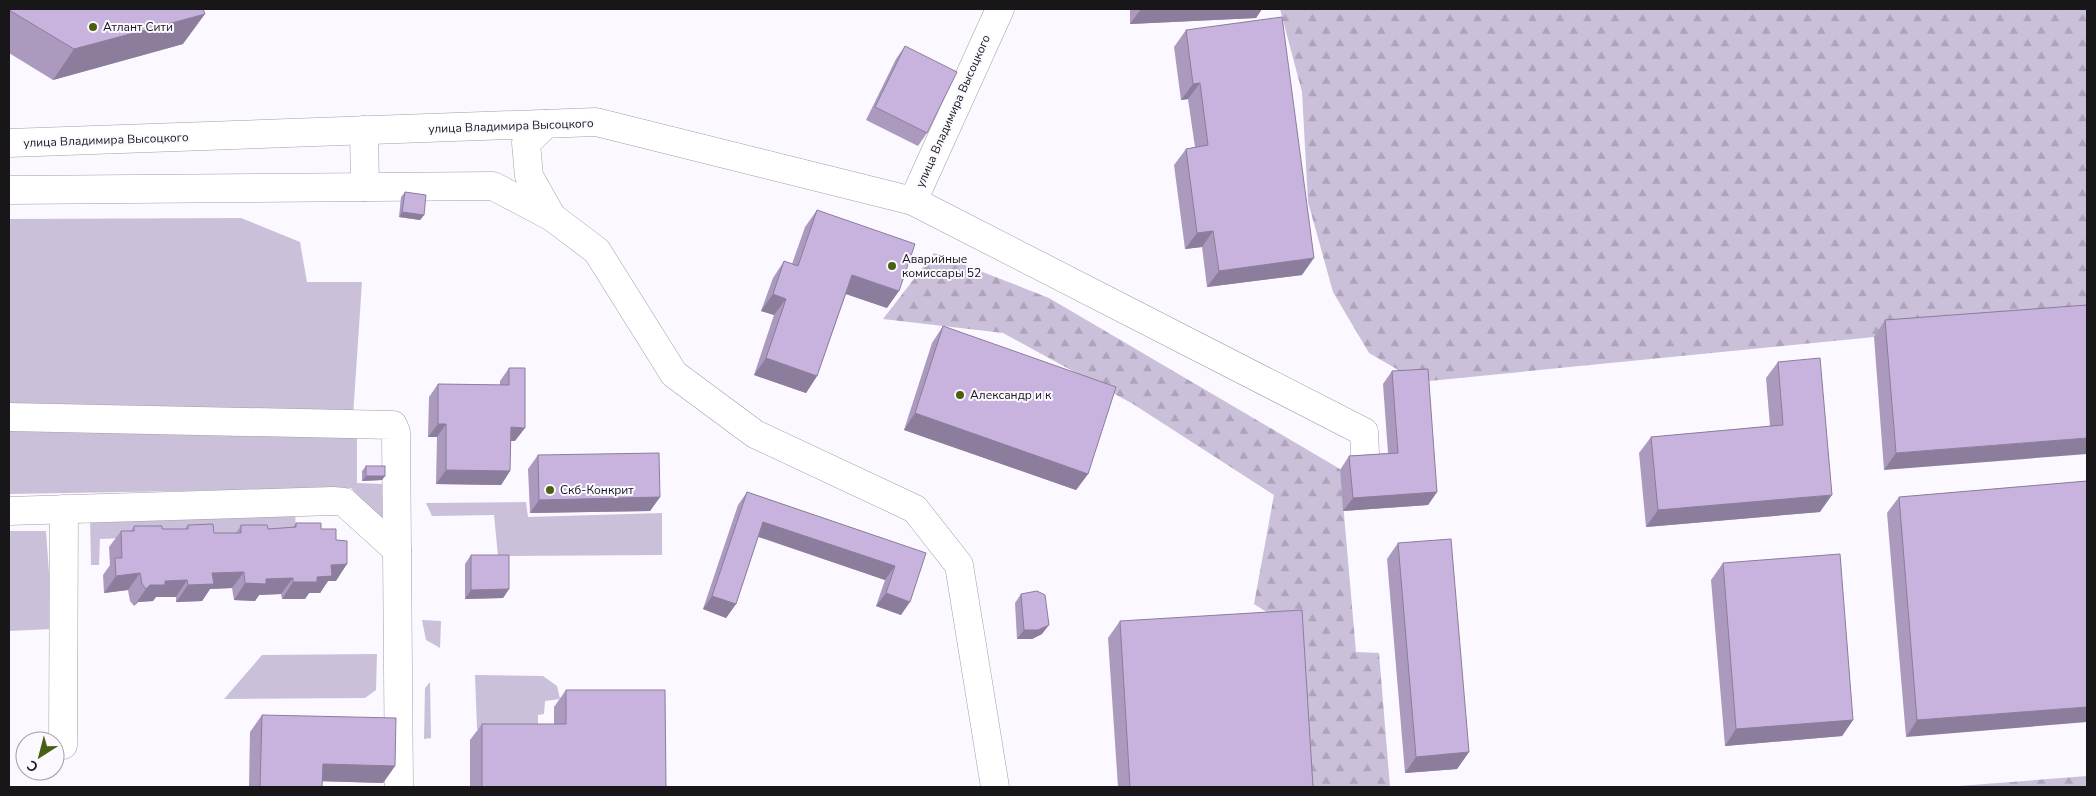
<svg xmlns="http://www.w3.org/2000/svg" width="2096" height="796" viewBox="0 0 2096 796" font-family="'Nunito Sans',sans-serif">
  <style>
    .green { fill: #cbc0d9 }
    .forest { fill: url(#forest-firs) }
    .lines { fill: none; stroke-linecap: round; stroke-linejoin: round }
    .minor-casing { stroke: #a29ea7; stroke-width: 29 }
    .minor { stroke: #fff; stroke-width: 28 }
    .wall { fill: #ab9abe }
    .shaded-wall { fill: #8b7d9b }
    .building { fill: #c7b3dd; stroke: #8b7d9b }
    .poi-dot { fill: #476110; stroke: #fbf8ff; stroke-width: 2 }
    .labels { text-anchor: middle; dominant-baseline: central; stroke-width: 4; stroke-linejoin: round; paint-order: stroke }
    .poi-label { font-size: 12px; fill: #181619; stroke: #fbf8ff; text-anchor: start }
    .street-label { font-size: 12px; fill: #181619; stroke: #fbf8ff }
  </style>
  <defs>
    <pattern id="forest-firs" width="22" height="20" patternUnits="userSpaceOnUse" patternTransform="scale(1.25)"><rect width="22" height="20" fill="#cbc0d9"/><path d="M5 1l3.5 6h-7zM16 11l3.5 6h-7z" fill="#aea4ba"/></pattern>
  </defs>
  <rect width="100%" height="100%" fill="#fbf8ff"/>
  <g class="green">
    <polygon points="241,218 300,242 307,282 362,282 353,416 9,410 9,219"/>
    <polygon points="9,430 357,438 357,483 384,484 385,525 351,488 9,494"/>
    <polygon points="526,502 528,517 662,513 662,555 498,556 494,515 432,516 426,503"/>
    <polygon points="295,510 296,531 100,539 99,565 91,565 90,516"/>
    <polygon points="9,531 46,531 53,629 9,631"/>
    <polygon points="422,620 441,621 440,648 426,640"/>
    <polygon points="377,654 376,690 365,698 224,699 262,655"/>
    <polygon points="475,675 543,676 557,686 560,699 545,701 544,714 538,715 538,728 477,729"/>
    <polygon points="430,682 431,738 424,739 425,688"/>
  </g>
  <g class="forest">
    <polygon points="1280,9 2087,9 2087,321 1874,337 1419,382 1369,353 1333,292 1308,202 1302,92"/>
    <polygon points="934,253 1049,298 1340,469 1356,652 1379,653 1390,787 1300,787 1290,627 1254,604 1274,495 1133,404 1003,333 883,319"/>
    <polygon points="2087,776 2087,787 1946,787"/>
  </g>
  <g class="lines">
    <g class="minor-casing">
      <g id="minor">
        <polyline points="546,124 526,143 529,176 552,217"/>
        <polyline points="364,130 365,187"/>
        <polyline points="9,143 596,122 913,201 1000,9"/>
        <polyline points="9,190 493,186 552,217 597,251 674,374 755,434 915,509 959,565 995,787"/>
        <polyline points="913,201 1364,432 1365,453"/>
        <polyline points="9,417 393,425 396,432 399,787"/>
        <polyline points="9,511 333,501 344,502 397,550"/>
        <polyline points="63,745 64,509"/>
      </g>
    </g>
    <use href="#minor" class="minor"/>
  </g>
  <g class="wall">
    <polygon points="9,9 183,44 53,80 9,53"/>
    <polygon points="1130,9 1262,9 1256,18 1130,24"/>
    <polygon points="1186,30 1302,275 1207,287 1202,247 1185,249 1174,165 1186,149 1195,147 1188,99 1181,100 1174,47"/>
    <polygon points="905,46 927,133 918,146 866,120 896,59"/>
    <polygon points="405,192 424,215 420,220 399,217 401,197"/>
    <polygon points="817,210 887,308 846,294 817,376 806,393 754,375 774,315 761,311 773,278 784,261 792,264 805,227"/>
    <polygon points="2087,305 1884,470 1874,337 1885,320"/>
    <polygon points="943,326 1088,474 1076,490 904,430 932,343"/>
    <polygon points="1778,362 1820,512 1646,527 1639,453 1651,437 1770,426 1766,378"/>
    <polygon points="509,368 515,441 510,441 510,471 501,485 436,484 437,437 428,437 429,397 438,384 500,385 500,381"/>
    <polygon points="1392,371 1437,492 1428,505 1343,511 1340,470 1349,456 1388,453 1383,384"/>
    <polygon points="538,455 660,497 650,511 530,513 528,469"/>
    <polygon points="366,466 382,480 362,481 362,471"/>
    <polygon points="2087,481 1906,737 1887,513 1899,497"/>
    <polygon points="747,492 926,553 901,615 876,606 885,580 758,537 736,604 726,618 703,609 738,505"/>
    <polygon points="296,523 321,529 336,581 328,581 320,593 309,593 305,599 282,599 281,594 259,595 255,601 234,600 232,588 210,589 202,601 176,602 176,597 156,597 153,601 138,602 134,606 130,601 128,590 104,593 103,575 110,565 109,547 121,531 131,531 134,526 162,529 185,529 188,525 214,533 236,533 241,525 268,529 293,527"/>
    <polygon points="1398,543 1469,752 1457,769 1405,773 1387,559"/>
    <polygon points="471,555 509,589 503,598 465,599 465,564"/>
    <polygon points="1723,563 1853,720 1842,736 1725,746 1711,580"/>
    <polygon points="1021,594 1042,634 1032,639 1017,639 1015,603"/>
    <polygon points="1120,621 1313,787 1118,787 1108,638"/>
    <polygon points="566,690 666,787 470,787 470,740 482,724 554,724 554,707"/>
    <polygon points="262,715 395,766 383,783 322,781 322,787 249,787 250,732"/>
  </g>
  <g class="shaded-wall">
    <polygon points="1141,9 1262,9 1256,18 1130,24"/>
    <polygon points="205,14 183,44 53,80 74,49"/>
    <polygon points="1200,83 1188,99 1181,100 1193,84"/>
    <polygon points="402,212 424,215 420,220 399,217"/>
    <polygon points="1213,231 1202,247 1185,249 1197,233"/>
    <polygon points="1314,258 1302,275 1207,287 1219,271"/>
    <polygon points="852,275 899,291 887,308 840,292"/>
    <polygon points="773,294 786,299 774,315 761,311"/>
    <polygon points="766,358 817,376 806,393 754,375"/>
    <polygon points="915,413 1088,474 1076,490 904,430"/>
    <polygon points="438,424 446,424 437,437 428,437"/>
    <polygon points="511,427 525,428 515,441 501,441"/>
    <polygon points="2087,438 2087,454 1884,470 1896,453"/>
    <polygon points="446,470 510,471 501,485 436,484"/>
    <polygon points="366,476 385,476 382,480 362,481"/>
    <polygon points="1437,492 1428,505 1343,511 1353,498"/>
    <polygon points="1832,495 1820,512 1646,527 1658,510"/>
    <polygon points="660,497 650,511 530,513 539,500"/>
    <polygon points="763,522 895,566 885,580 754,535"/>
    <polygon points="347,564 336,581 328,581 320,593 309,593 305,599 282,599 293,582 317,577 331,565"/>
    <polygon points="244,572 232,588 210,589 202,601 176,602 188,585 212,573"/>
    <polygon points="140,573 128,590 104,593 116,576"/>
    <polygon points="293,578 281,594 259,595 255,601 234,600 245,583 266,579"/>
    <polygon points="187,580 176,597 156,597 153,601 138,602 134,606 146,589 150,585 165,581"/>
    <polygon points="509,589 503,598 465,599 471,590"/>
    <polygon points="886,593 910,602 901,615 876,606"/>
    <polygon points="712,596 736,604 726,618 703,609"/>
    <polygon points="1049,625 1042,634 1032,639 1017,639 1024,630"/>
    <polygon points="2087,707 2087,722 1906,737 1917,720"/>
    <polygon points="1853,720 1842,736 1725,746 1736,729"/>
    <polygon points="1469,752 1457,769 1405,773 1416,757"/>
    <polygon points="323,764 395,766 383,783 311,781"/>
  </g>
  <g class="building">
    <polygon points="9,9 203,9 205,14 74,49 9,10"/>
    <polygon points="1282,17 1314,258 1219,271 1213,231 1197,233 1186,149 1208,145 1200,83 1193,84 1186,30"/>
    <polygon points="905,46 957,72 927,133 875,107"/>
    <polygon points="405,192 426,195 424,215 402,212"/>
    <polygon points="817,210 915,244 899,291 852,275 817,376 766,358 786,299 773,294 784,261 798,266"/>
    <polygon points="2087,305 2087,438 1896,453 1885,320"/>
    <polygon points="943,326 1116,387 1088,474 915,413"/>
    <polygon points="1820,358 1832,495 1658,510 1651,437 1783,425 1778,362"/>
    <polygon points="509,368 525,368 525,428 511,427 510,471 446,470 446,424 438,424 438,384 509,385"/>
    <polygon points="1428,369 1437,492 1353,498 1349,456 1398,453 1392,371"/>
    <polygon points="659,453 660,497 539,500 538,455"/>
    <rect x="366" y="466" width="19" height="10"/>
    <polygon points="2087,481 2087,707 1917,720 1899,497"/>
    <polygon points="747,492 926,553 910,602 886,593 895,566 763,522 736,604 712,596"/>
    <polygon points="296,523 321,523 321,529 336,529 336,540 347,541 347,564 331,565 332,576 317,577 317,582 293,582 293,578 266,579 266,584 245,583 244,572 212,573 214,584 188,585 187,580 165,581 165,585 150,585 146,589 142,584 140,573 116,576 115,558 122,558 121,531 134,531 134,526 162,526 162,529 188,529 188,525 213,524 214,533 241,533 241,525 267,525 268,529 296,527"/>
    <polygon points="1451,539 1469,752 1416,757 1398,543"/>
    <polygon points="1840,554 1853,720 1736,729 1723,563"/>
    <polygon points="471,555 509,555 509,589 471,590"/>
    <polygon points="1037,591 1045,595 1049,625 1038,630 1024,630 1021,594"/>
    <polygon points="1302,610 1313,787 1130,787 1120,621"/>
    <polygon points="566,690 665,690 666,787 482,787 482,724 566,724"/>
    <polygon points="262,715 396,718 395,766 323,764 322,787 260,787"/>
  </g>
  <g class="poi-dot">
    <circle cx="93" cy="27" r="5"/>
    <circle cx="892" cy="266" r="5"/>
    <circle cx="960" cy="395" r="5"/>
    <circle cx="550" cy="490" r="5"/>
  </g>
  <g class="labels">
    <g class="poi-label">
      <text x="103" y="27">Атлант Сити</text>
      <text x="902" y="259">Аварийные<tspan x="902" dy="14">комиссары 52</tspan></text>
      <text x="970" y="395">Александр и к</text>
      <text x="560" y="490">Скб-Конкрит</text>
    </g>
    <g class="street-label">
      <text transform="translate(953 111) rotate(-66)">улица Владимира Высоцкого</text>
      <text transform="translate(511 126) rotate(-2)">улица Владимира Высоцкого</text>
      <text transform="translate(106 140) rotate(-2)">улица Владимира Высоцкого</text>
    </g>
  </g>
  <rect width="2096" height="796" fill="none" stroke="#181619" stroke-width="20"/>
  <g transform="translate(40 756) rotate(216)"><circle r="24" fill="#fbf8ff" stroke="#a09ea3"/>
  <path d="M0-4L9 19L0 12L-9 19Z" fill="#476110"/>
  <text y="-8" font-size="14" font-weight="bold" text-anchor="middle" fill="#181619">С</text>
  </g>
</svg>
